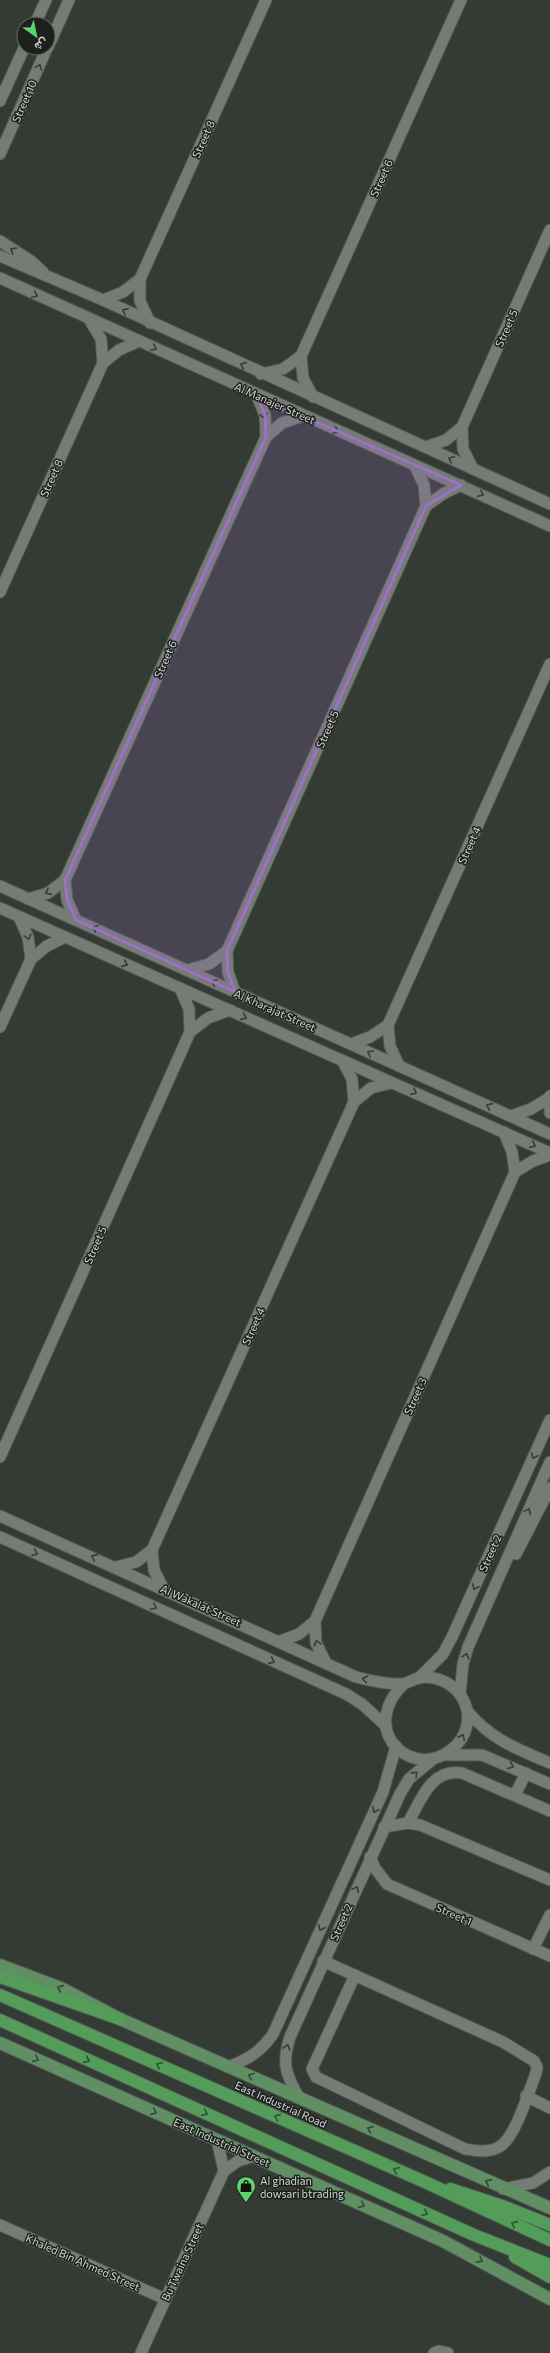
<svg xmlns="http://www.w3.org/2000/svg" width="550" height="2353" viewBox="0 0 550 2353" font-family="Commissioner,Vazirmatn,sans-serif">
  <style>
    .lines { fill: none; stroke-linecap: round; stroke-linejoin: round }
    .minor-casing { stroke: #525752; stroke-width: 13 }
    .major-casing { stroke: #525752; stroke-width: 14 }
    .highway-casing { stroke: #525752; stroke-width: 14 }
    .minor { stroke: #757c75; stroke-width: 11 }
    .major { stroke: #618f64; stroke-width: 12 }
    .highway { stroke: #539c59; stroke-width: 12 }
    .oneway { stroke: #373c37 }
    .oneway2 { stroke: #354736 }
    .oneway3 { stroke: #335235 }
    .marked { fill: #9e70c7; fill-opacity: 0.2; stroke: #9e70c7; stroke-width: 3; stroke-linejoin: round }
    .labels { text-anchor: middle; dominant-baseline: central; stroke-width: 3; stroke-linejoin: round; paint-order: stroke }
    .street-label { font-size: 11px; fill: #d2d6d2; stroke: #1d201d }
    .poi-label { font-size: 11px; fill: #d2d6d2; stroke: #1d201d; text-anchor: start }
  </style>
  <rect width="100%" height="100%" fill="#343a34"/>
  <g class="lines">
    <g class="minor-casing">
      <g id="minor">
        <polyline points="35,24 46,0"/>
        <polyline points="48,47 69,0"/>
        <polyline points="0,101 24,48"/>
        <polyline points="0,154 47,48"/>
        <polyline points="0,241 31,261 43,272"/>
        <polyline points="0,256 103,300 550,504"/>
        <polyline points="0,278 550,526"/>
        <polyline points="103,300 123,292 140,279"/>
        <polyline points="150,323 140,301 140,279 266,0"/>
        <polyline points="103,363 119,350 139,341"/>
        <polyline points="261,374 283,369 301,356"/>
        <polyline points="257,396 265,415 266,437"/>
        <polyline points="313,397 303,378 301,356 461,0"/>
        <polyline points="462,427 463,449 473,469"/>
        <polyline points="426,447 446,440 462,427 550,230"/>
        <polyline points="415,466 424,485 426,506"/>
        <polyline points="0,592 103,363 101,339 89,319"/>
        <polyline points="65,880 67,900 76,920"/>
        <polyline points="0,886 550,1134"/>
        <polyline points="28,899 48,893 65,880 266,437 282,423 302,416"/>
        <polyline points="0,908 550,1153"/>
        <polyline points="19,917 28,937 31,959"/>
        <polyline points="188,970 209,964 227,951"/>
        <polyline points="235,992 228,972 227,951 426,506 443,494 461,485"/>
        <polyline points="0,1027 31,959 47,946 65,937"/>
        <polyline points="190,1032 208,1018 230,1010"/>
        <polyline points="351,1044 370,1037 388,1025"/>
        <polyline points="342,1060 352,1079 354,1102"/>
        <polyline points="399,1066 390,1046 388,1025 550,664"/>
        <polyline points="550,1096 550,1113"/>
        <polyline points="511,1116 531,1109 549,1098"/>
        <polyline points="515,1172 533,1161 550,1155"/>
        <polyline points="0,1457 190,1032 189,1009 180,988"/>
        <path d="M0,1516L356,1677C371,1681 386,1684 401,1684C407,1684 413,1679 419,1678C434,1675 452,1682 461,1696C487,1736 432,1781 397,1748C377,1728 386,1700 404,1684"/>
        <polyline points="0,1537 346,1694 362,1704 386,1726"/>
        <polyline points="152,1550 154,1570 163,1588"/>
        <polyline points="516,1554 550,1488"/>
        <polyline points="116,1567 136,1562 152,1550 354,1102 371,1088 391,1083"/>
        <polyline points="315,1621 316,1643 326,1663"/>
        <polyline points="280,1641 299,1634 315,1621 515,1172 512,1152 504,1132"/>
        <polyline points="419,1678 443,1654 452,1637 550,1420"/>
        <polyline points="460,1694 463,1664 468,1647 550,1462"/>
        <path d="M468,1712C492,1740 517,1749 550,1763"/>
        <polyline points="446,1755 482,1755 550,1784"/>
        <polyline points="515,1795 526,1773"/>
        <path d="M408,1823C421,1800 431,1768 462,1773L550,1811"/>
        <polyline points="384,1827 408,1823 420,1825 550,1880"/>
        <polyline points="370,1857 375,1868 387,1884 550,1956"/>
        <polyline points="533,1949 550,1915"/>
        <path d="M323,1961L503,2042L534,2061L537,2067L536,2073C529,2091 515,2139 499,2147C488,2153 477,2151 465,2149L316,2077L312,2069L355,1975"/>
        <path d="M228,2067C248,2059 261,2052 273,2034L383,1792L396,1746"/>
        <path d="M298,2096C285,2073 282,2062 290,2037L400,1794L409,1779L433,1759"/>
        <polyline points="526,2096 550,2108"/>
        <polyline points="217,2140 224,2171"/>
        <polyline points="503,2189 533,2183 550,2172"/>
        <polyline points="0,2225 165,2299"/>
        <polyline points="141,2353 224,2171 238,2161 254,2156"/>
        <polyline points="434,2353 439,2351 448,2353"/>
      </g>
    </g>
    <g class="major-casing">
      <g id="major">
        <polyline points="0,1965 61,1988 120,2019 550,2208"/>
        <polyline points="0,2043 443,2241 550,2299"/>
      </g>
    </g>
    <g class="highway-casing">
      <g id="highway">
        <polyline points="0,1977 120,2019"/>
        <polyline points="0,1995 425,2182 550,2240"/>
        <polyline points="0,2020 474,2235 550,2265"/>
        <polyline points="450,2189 505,2207 550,2225"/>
        <polyline points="515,2257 550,2277"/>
      </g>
    </g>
    <use href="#minor" class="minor"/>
    <use href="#major" class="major"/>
    <use href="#highway" class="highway"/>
  </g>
  <defs><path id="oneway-chevron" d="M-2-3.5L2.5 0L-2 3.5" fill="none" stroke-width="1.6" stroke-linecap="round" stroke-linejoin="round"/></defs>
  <g class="oneway">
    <use href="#oneway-chevron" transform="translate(39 67) rotate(-66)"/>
    <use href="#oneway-chevron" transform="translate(13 250) rotate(-148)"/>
    <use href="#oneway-chevron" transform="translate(35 295) rotate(25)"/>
    <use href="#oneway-chevron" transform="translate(125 311) rotate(-154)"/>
    <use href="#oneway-chevron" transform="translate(154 348) rotate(25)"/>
    <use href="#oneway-chevron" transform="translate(243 365) rotate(-156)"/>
    <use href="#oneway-chevron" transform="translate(264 416) rotate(77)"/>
    <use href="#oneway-chevron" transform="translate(336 431) rotate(24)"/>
    <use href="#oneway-chevron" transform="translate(451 459) rotate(-155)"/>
    <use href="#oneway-chevron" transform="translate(481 494) rotate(25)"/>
    <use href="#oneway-chevron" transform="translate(48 892) rotate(154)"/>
    <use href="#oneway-chevron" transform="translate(95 928) rotate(-156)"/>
    <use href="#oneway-chevron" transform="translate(28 937) rotate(75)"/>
    <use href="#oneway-chevron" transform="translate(125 964) rotate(24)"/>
    <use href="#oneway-chevron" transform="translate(214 982) rotate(-156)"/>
    <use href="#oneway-chevron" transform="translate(244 1017) rotate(24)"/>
    <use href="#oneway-chevron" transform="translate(370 1053) rotate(-155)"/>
    <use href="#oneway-chevron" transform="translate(414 1092) rotate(24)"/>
    <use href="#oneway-chevron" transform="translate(489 1106) rotate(-156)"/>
    <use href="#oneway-chevron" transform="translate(533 1145) rotate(24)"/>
    <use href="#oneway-chevron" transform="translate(534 1456) rotate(114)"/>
    <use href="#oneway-chevron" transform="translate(528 1511) rotate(-66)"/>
    <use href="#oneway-chevron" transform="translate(35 1553) rotate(24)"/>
    <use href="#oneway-chevron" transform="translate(94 1557) rotate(-156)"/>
    <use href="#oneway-chevron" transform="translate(475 1587) rotate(114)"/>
    <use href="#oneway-chevron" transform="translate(154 1607) rotate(25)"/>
    <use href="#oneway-chevron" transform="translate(317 1643) rotate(-106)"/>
    <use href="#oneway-chevron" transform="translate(466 1656) rotate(-73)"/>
    <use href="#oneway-chevron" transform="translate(272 1661) rotate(24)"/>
    <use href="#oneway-chevron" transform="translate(365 1679) rotate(-167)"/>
    <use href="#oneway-chevron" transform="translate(462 1737) rotate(-63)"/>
    <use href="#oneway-chevron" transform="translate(511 1766) rotate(23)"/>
    <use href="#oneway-chevron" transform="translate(415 1774) rotate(-44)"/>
    <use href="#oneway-chevron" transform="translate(375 1810) rotate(115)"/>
    <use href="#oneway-chevron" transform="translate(356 1889) rotate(-66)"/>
    <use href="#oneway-chevron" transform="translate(321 1928) rotate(115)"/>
    <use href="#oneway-chevron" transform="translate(287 2047) rotate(-75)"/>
  </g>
  <g class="oneway2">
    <use href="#oneway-chevron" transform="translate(60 1988) rotate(-156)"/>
    <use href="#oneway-chevron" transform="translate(36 2059) rotate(24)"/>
    <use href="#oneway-chevron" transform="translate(251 2076) rotate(-157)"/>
    <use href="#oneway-chevron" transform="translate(154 2112) rotate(24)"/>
    <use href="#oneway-chevron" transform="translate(370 2129) rotate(-156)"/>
    <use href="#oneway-chevron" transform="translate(488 2182) rotate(-156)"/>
    <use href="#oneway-chevron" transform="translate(362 2205) rotate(24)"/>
    <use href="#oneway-chevron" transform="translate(480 2260) rotate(29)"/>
  </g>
  <g class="oneway3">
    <use href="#oneway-chevron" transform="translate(87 2060) rotate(24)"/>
    <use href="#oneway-chevron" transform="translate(159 2065) rotate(-156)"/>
    <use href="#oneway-chevron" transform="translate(205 2113) rotate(24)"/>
    <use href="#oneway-chevron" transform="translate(277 2117) rotate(-156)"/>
    <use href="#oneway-chevron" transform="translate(396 2170) rotate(-156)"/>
    <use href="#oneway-chevron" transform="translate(425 2213) rotate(24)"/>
    <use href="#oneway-chevron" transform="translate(514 2224) rotate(-156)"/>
  </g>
  <path class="marked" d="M257,396L461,485L426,506L227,951L228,972L235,992L76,920L67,900L65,880L266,437L265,415Z"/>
  <defs>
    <g id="shop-pin" transform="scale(1)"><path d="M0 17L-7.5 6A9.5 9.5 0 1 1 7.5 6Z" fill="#5ed56c" stroke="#1d201d"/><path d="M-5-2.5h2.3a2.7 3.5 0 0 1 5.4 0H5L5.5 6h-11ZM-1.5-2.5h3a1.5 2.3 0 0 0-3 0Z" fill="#111"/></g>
  </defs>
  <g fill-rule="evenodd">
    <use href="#shop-pin" x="246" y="2186"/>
  </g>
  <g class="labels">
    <g class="street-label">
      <text transform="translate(24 101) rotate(-66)">Street 10</text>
      <text transform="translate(203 139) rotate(-66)">Street 8</text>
      <text transform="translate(381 178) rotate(-66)">Street 6</text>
      <text transform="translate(506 328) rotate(-66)">Street 5</text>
      <text transform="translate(275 403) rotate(24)">Al Manajer Street</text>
      <text transform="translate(51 478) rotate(-66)">Street 8</text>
      <text transform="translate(165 659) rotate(-66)">Street 6</text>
      <text transform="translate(327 729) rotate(-66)">Street 5</text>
      <text transform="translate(469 845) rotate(-66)">Street 4</text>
      <text transform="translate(275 1010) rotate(24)">Al Kharajat Street</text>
      <text transform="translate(95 1245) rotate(-66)">Street 5</text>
      <text transform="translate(253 1326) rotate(-66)">Street 4</text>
      <text transform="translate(415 1396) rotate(-66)">Street 3</text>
      <text transform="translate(490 1553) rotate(-66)">Street 2</text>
      <text transform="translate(201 1605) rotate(24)">Al Wakalat Street</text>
      <text transform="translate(454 1914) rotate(24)">Street 1</text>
      <text transform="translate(341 1922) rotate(-66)">Street 2</text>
      <text transform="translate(281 2104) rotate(24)">East Industrial Road</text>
      <text transform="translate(222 2142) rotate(24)">East Industrial Street</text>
      <text transform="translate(83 2262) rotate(24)">Khaled Bin Ahmed Street</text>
      <text transform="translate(182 2262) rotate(-65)">Bu Twaina Street</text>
    </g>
    <g class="poi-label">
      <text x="260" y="2180">Al ghadian<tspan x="260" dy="13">dowsari btrading</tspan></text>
    </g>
  </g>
  <g transform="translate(36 36) rotate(147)"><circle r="19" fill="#1d201d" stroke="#656965"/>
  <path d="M0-3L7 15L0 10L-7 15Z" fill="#5ed56c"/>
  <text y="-6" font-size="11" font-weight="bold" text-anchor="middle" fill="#d2d6d2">ش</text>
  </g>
</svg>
